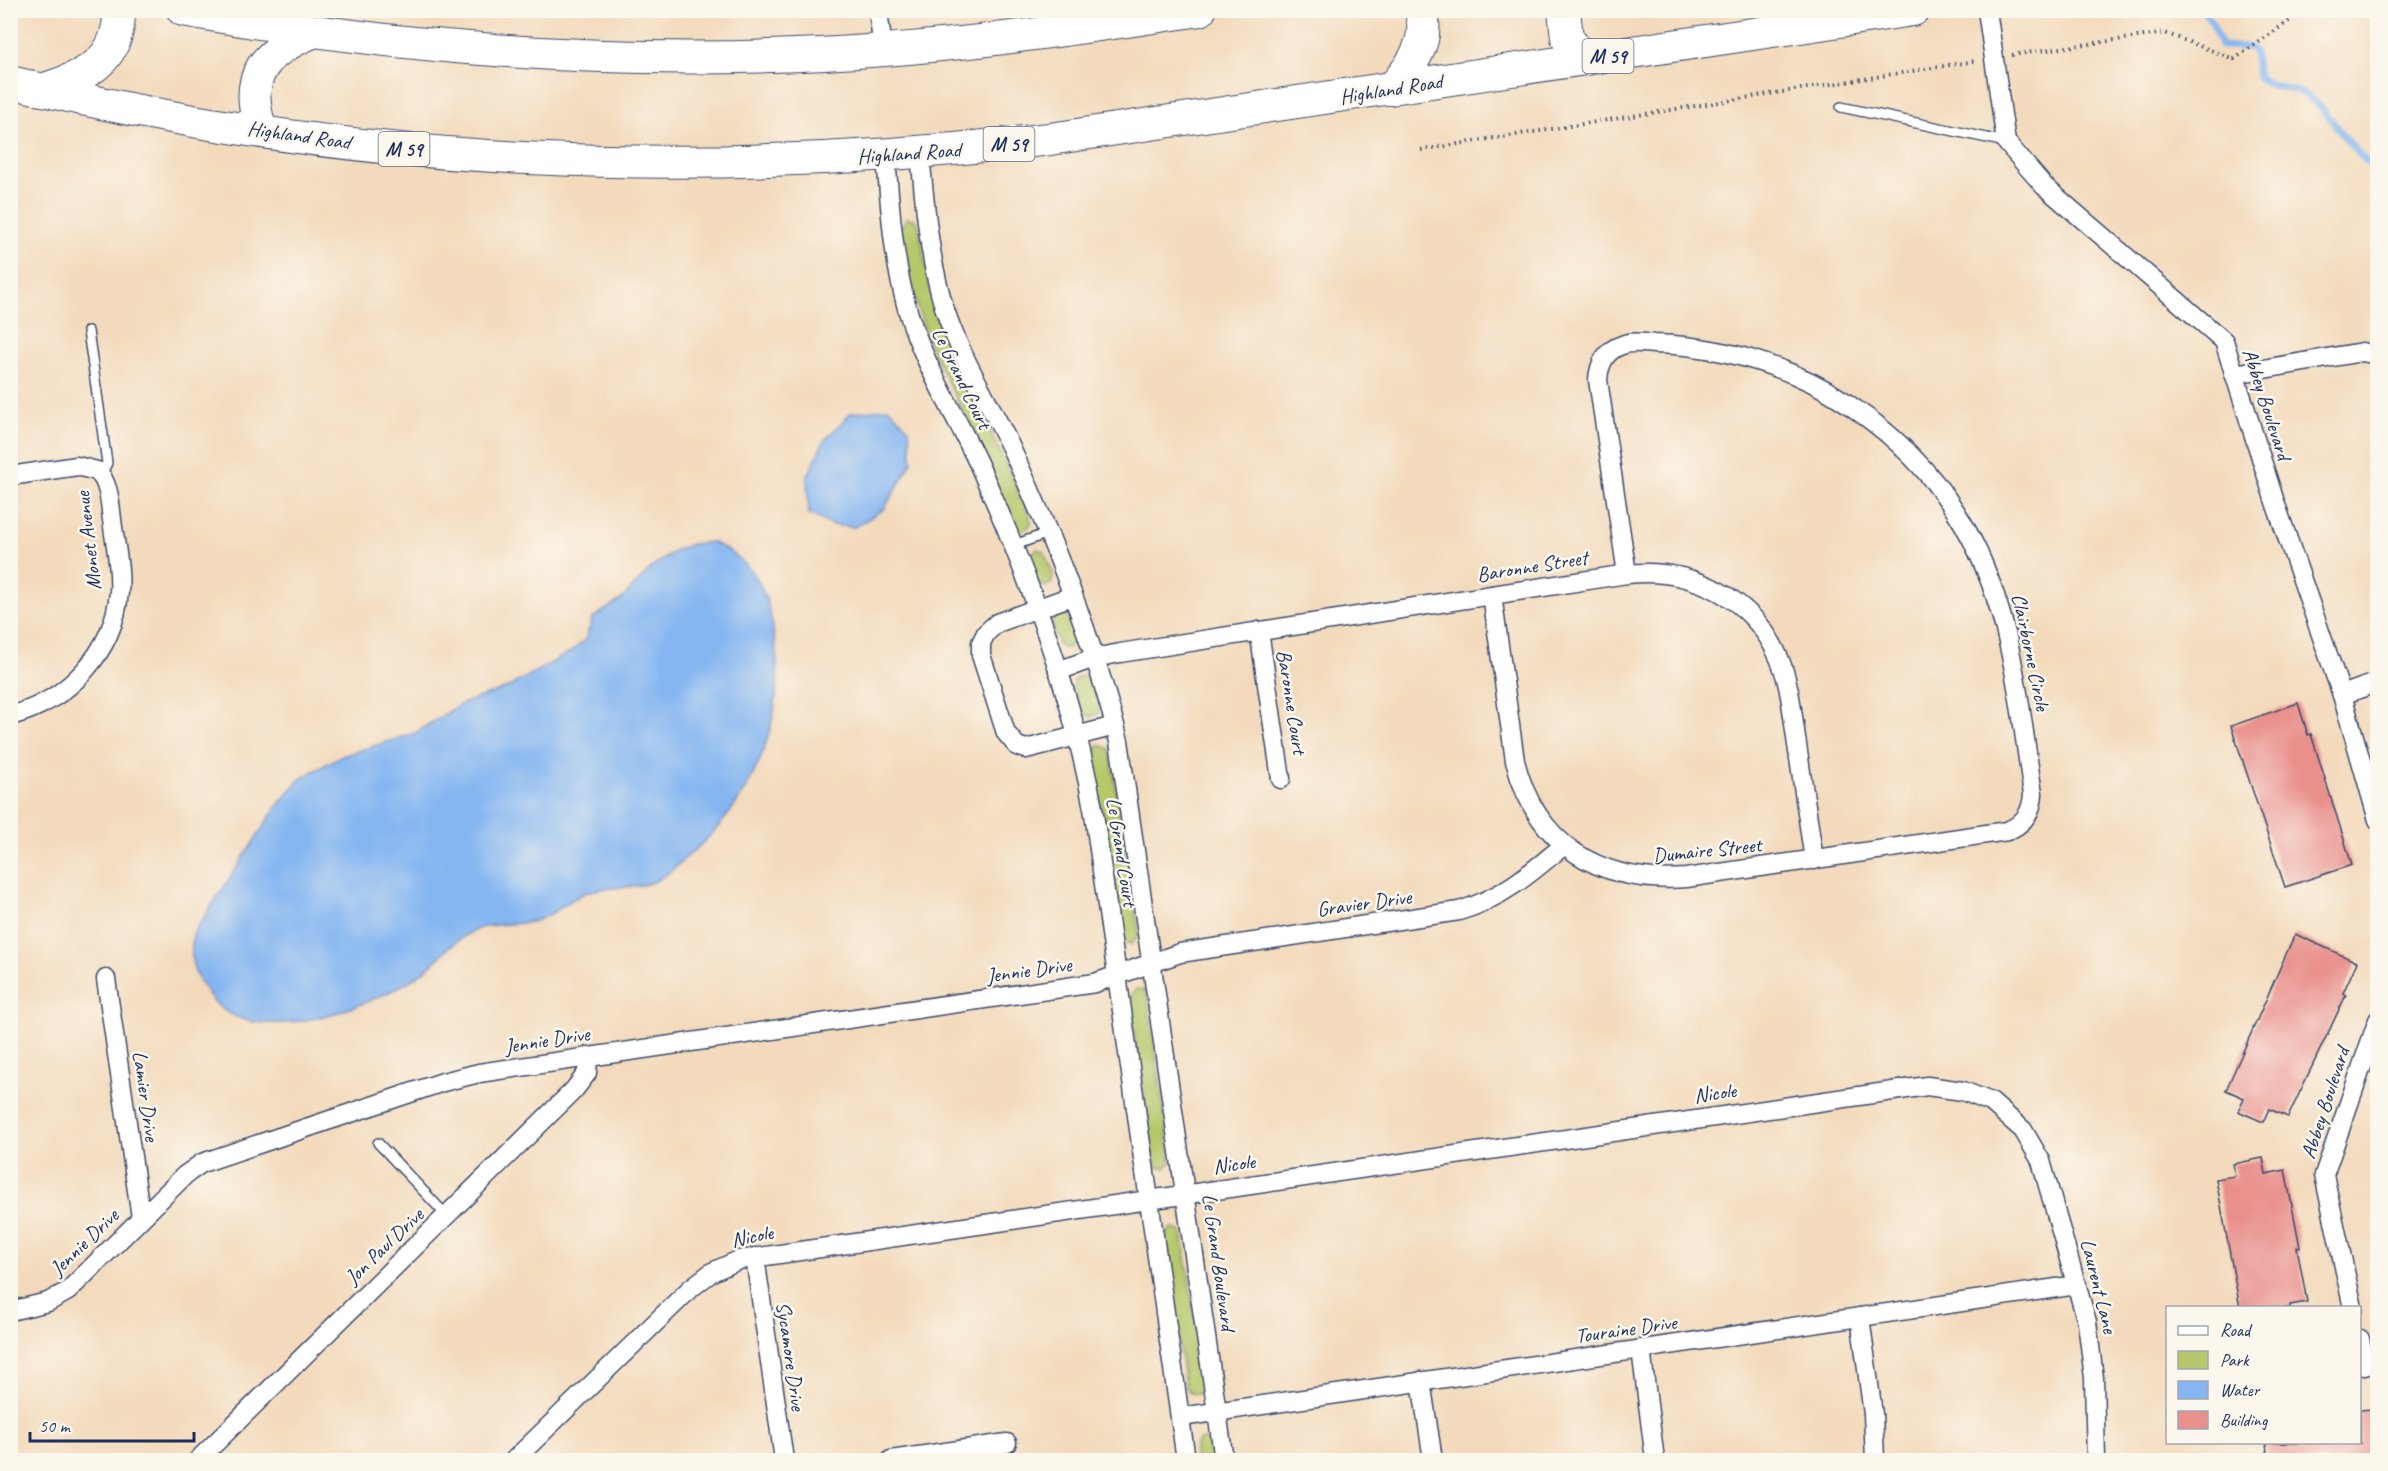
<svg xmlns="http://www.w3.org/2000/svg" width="2388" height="1471" viewBox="0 0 2388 1471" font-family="Caveat,sans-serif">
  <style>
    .green { fill: #b6c86b; stroke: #687c64; stroke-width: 1.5 }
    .water { fill: #85b6f1; stroke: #5072a8; stroke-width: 1.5 }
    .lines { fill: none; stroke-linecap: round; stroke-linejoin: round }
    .stream { stroke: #85b6f1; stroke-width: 7 }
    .building { fill: #e9908c }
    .lane-casing { stroke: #3b496c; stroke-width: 12 }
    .street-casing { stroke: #3b496c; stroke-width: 21 }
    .highway-casing { stroke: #3b496c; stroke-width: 34 }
    .path { stroke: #3b496c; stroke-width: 4; stroke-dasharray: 1.5 4.5; stroke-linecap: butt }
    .lane { stroke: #fff; stroke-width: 9 }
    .street { stroke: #fff; stroke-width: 18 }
    .highway { stroke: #fff; stroke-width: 32 }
    .labels { text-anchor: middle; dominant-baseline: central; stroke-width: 5; stroke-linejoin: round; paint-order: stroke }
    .shield { fill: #fbf7ec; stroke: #5e6b89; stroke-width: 1.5 }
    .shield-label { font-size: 20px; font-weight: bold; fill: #1b2f5e }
    .street-label { font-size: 21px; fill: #1b2f5e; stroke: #fbf7ec }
  </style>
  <rect width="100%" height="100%" fill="#fbf7ec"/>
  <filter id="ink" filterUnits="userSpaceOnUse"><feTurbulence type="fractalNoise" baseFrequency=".0167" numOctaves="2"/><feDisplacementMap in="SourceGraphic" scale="12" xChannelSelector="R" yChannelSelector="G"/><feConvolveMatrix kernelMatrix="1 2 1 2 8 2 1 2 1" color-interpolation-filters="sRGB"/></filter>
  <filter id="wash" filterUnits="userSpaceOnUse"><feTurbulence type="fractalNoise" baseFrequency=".008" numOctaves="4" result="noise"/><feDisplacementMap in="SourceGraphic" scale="24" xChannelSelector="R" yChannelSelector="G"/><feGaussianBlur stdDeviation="1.35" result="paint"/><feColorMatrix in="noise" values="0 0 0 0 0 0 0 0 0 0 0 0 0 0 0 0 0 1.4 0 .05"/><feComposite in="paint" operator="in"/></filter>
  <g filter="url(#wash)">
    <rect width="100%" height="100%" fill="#f3dabc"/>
    <g class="green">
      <polygon points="907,218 914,219 919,226 928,281 938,319 1030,516 1031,524 1025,530 1014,526 982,450 930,346 910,285 900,228"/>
      <polygon points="1037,549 1044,552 1053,574 1052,583 1045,587 1037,583 1027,557"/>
      <polygon points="1060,614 1068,617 1075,636 1074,644 1066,648 1059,645 1051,622"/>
      <polygon points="1082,675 1090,678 1100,704 1098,713 1091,717 1083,713 1073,687 1075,679"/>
      <polygon points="1099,745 1110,749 1139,934 1132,944 1124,943 1120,936 1092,755"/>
      <polygon points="1136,989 1144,990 1147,993 1171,1162 1165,1168 1157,1167 1153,1160 1129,999"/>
      <polygon points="1171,1228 1182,1232 1205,1384 1198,1394 1190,1393 1185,1386 1164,1238"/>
      <polygon points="1201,1439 1213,1443 1215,1460 1195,1460 1195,1445"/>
    </g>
    <g class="water">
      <polygon points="889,408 909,429 912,462 884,509 855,527 832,525 809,514 807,478 824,441 851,413"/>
      <path d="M711,542C759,563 768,593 775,642C786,725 752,803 688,856C677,865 665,878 653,882C634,889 614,886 595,890C573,894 556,915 535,921C516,926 494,922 477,929C450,941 439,961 416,977C371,1006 255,1051 213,1000C194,976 189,966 193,934L275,809L300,779L339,757L415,733L461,704L507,688L572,651L585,640L593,618L622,599L650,569L676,550L692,544Z"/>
    </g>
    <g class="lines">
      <path class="stream" d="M2203,10L2212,22L2221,46L2249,47L2254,51L2259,78C2272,89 2293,86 2307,96C2335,115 2348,152 2378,169"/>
    </g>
    <g id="blocks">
      <g class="building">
        <polygon points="2298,703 2308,735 2311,734 2352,865 2285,887 2231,726"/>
        <polygon points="2295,934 2357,962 2343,993 2346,995 2288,1117 2269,1109 2263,1122 2238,1111 2244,1098 2226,1090"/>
        <polygon points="2263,1158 2266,1174 2285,1170 2300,1247 2297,1247 2307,1302 2290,1305 2290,1308 2240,1308 2216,1179 2235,1176 2233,1164"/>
        <polygon points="2375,1409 2378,1461 2268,1461 2266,1443 2360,1443 2360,1410"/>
      </g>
    </g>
  </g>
  <g filter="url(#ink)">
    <use href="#blocks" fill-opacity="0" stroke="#3b496c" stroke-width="1.5"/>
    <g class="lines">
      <g class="lane-casing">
        <g id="lane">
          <polyline points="1841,107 2006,142"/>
          <polyline points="88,331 107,463 101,475"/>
          <polyline points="1012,546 1048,533"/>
          <polyline points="378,1143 447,1216"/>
        </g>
      </g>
      <g class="street-casing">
        <g id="street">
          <polyline points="878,10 883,50"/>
          <polyline points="1987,10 2006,142 2044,186 2224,341 2275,502 2342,695 2378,820"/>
          <path d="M920,153C925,206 929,260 945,310C961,359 991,404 1012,450C1055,543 1094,642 1119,741L1224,1460"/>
          <path d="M886,156C890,207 893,259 907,308C923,364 955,413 979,465C1029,577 1073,694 1094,814L1186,1460"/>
          <polyline points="2234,374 2362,352 2378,355"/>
          <path d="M10,476L77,466L97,471C111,484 110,509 113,527C116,549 121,570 119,592C114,652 68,701 10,716"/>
          <path d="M1492,595L1515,761C1536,846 1601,884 1686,878L2007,831C2024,824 2032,812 2033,794C2018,696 2011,598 1956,512C1930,472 1897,438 1858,411C1839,397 1817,384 1795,375C1750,356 1703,345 1654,344C1643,343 1632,341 1622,345C1606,350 1599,364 1598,380L1627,574"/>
          <polyline points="1072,596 997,623 986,633 981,643 981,655 1006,733 1017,746 1026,749 1115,726"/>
          <polyline points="1259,631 1281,779"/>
          <path d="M1058,671L1094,658L1120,653L1627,574C1691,567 1753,597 1779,658C1790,683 1792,711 1796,738C1802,778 1808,819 1814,860"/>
          <polyline points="2342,695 2378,682"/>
          <polyline points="106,979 141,1218"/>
          <polyline points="755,1257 784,1460"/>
          <polyline points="2353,1308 2324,1175 2378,1020"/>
          <path d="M10,1311L48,1302L68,1291L185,1175L202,1163L443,1082L479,1073L1095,983L1180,953L1459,911C1501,899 1531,873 1564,845"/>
          <polyline points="1860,1317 1873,1414 1875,1460"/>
          <polyline points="2360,1339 2365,1366"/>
          <polyline points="1641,1349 1655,1460"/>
          <polyline points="1421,1381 1433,1460"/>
          <polyline points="1181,1417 2077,1285"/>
          <polyline points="198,1460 574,1090 587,1073 588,1056"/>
          <polyline points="514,1460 691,1288 712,1272 739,1260 1927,1086 1963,1091 1991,1102 2023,1130 2041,1161 2087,1322 2094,1378 2096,1460"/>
          <polyline points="891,1460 1007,1443"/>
        </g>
      </g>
      <g class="highway-casing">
        <g id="highway">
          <path d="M183,10C413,52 651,68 884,50C990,42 1095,26 1200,10"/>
          <polyline points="1564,10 1567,38 1584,59"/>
          <path d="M10,82C350,168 704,180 1050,139L1913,10"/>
          <path d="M1391,89C1410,69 1432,40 1420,10"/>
          <path d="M42,90C85,76 120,62 119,10"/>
          <path d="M261,130C242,75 265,51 315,31"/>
        </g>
      </g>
      <g class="path">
        <polyline points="2012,55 2165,33 2234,59 2305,10"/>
        <polyline points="1421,150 1975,61"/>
      </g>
      <use href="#lane" class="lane"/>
      <use href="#street" class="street"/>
      <use href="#highway" class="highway"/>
    </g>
  </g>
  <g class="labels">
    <g class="shield">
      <rect x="1582.5" y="39" width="51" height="34" rx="4.5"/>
      <rect x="983.5" y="127" width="51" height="34" rx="4.5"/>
      <rect x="378.5" y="132" width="51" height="34" rx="4.5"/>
    </g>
    <g class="shield-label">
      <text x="1608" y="56">M 59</text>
      <text x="1009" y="144">M 59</text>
      <text x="404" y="149">M 59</text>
    </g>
    <g class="street-label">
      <text transform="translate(1391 89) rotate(-9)">Highland Road</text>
      <text transform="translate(299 135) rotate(8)">Highland Road</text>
      <text transform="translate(909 153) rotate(-4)">Highland Road</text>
      <text transform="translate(962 378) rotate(64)">Le Grand Court</text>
      <text transform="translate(2267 404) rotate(72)">Abbey Boulevard</text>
      <text transform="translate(88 541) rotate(-97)">Monet Avenue</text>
      <text transform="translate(1532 566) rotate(-9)">Baronne Street</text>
      <text transform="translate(2031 652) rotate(78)">Clairborne Circle</text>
      <text transform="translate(1292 702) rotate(81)">Baronne Court</text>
      <text transform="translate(1707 850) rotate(-6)">Dumaire Street</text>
      <text transform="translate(1122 852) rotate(81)">Le Grand Court</text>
      <text transform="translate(1364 903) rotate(-8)">Gravier Drive</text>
      <text transform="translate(1029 970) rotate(-8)">Jennie Drive</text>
      <text transform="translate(547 1040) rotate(-9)">Jennie Drive</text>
      <text transform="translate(1715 1093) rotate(-8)">Nicole</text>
      <text transform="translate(146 1096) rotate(82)">Lamier Drive</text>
      <text transform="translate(2325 1103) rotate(-72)">Abbey Boulevard</text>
      <text transform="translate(1234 1164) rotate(-8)">Nicole</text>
      <text transform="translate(752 1236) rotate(-11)">Nicole</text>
      <text transform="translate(84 1242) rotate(-44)">Jennie Drive</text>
      <text transform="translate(384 1246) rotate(-44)">Jon Paul Drive</text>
      <text transform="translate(1219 1262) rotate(82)">Le Grand Boulevard</text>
      <text transform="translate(2099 1286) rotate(76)">Laurent Lane</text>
      <text transform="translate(1626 1329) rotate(-8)">Touraine Drive</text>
      <text transform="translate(791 1356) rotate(82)">Sycamore Drive</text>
    </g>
  </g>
  <rect width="2388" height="1471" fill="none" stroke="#fbf7ec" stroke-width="36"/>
  <rect x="2166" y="1306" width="195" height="138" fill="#fbf7ec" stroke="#a1a7b3" stroke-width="1.5"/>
  <rect x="2178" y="1326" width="30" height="9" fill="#ffffff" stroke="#a1a7b3" stroke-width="1.5"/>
  <text x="2220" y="1336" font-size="18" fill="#1b2f5e">Road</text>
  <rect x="2178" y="1351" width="30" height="18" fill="#b6c86b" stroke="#a1a7b3" stroke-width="1.5"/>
  <text x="2220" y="1366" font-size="18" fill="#1b2f5e">Park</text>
  <rect x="2178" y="1381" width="30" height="18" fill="#85b6f1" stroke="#a1a7b3" stroke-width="1.5"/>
  <text x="2220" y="1396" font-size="18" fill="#1b2f5e">Water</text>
  <rect x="2178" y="1411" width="30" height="18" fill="#e9908c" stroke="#a1a7b3" stroke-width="1.5"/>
  <text x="2220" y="1426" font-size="18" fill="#1b2f5e">Building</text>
  <path d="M30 1432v9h164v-9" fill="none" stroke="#1b2f5e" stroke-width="3"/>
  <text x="39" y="1432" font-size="18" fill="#1b2f5e" stroke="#fbf7ec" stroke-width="4.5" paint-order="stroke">50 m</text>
</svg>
